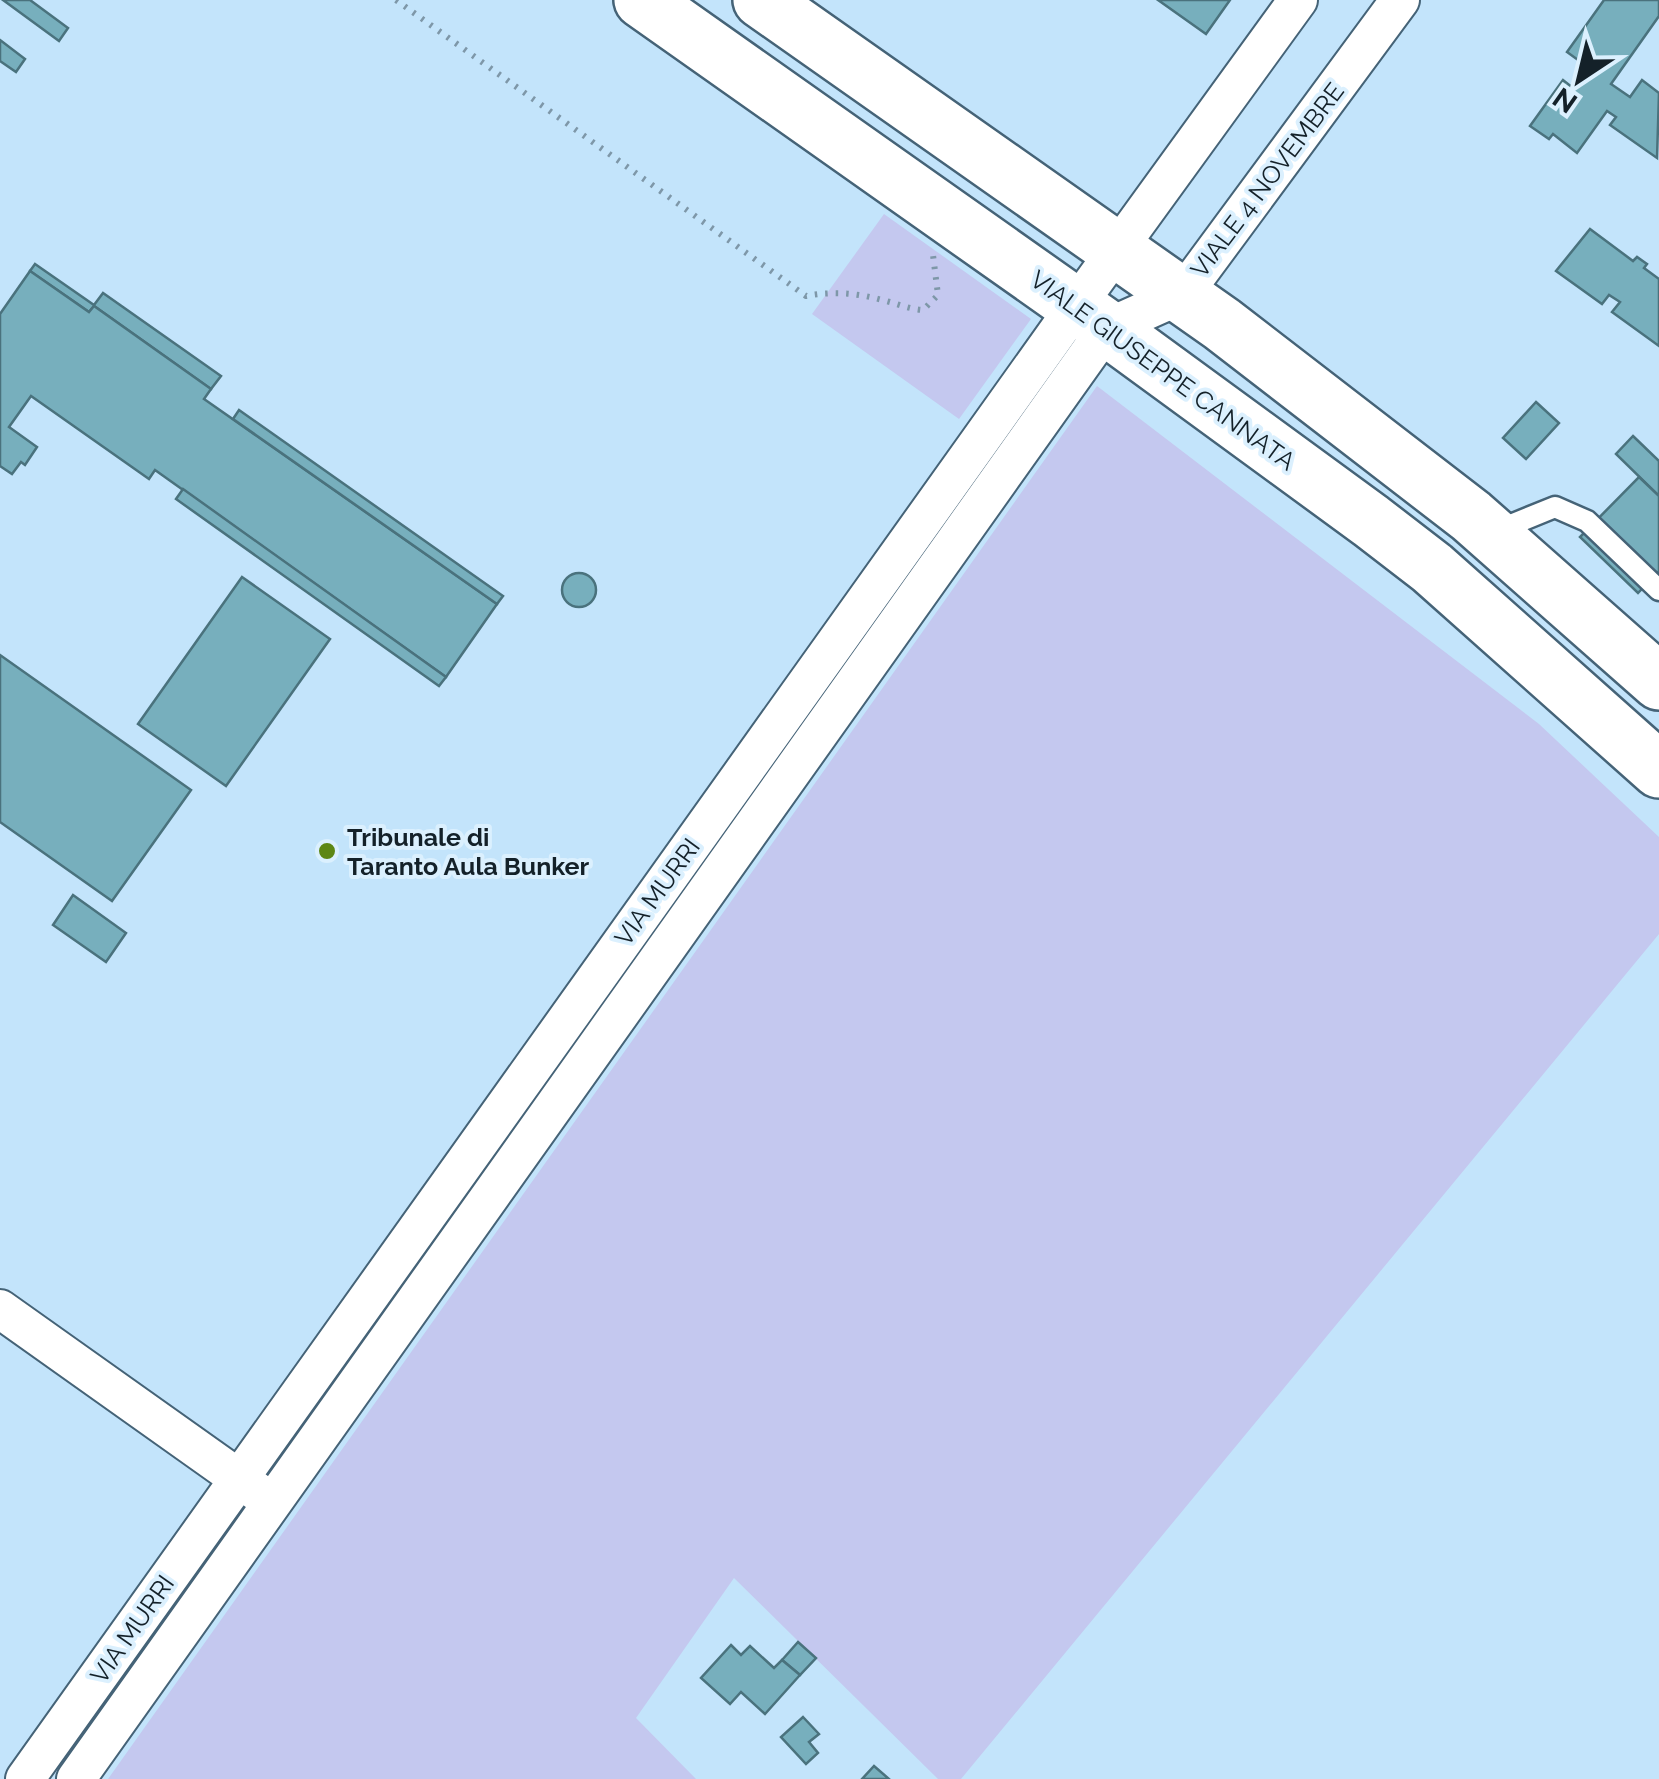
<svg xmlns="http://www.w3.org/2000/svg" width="1659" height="1779" viewBox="0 0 1659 1779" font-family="Raleway,sans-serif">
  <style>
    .green { fill: #c4c8ef }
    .building { fill: #77afbd; stroke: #4a727d; stroke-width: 2.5 }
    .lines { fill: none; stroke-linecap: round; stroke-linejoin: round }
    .lane-casing { stroke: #456377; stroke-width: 25 }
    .street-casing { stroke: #456377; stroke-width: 42 }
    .secondary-casing { stroke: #456377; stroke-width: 60 }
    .path { stroke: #7e97a8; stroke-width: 6; stroke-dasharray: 2.5 8; stroke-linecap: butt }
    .lane { stroke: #fff; stroke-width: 20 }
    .street { stroke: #fff; stroke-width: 38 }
    .secondary { stroke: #fff; stroke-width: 55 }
    .poi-dot { fill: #5d8714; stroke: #dbf0fe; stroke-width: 4 }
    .labels { text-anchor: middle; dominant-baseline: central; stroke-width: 8; stroke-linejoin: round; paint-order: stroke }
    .street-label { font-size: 25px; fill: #142129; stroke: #dbf0fe }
    .poi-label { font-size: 25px; font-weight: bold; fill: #142129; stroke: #dbf0fe; text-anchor: start }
  </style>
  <rect width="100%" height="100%" fill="#c3e4fb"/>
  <g class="green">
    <polygon points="884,214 1031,319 959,419 812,314"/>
    <polygon points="1097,386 1539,724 1659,837 1659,934 961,1779 938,1779 734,1578 636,1718 696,1779 108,1779"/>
  </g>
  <g class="building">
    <polygon points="3,0 30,0 68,28 59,41"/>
    <polygon points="1158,0 1230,0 1206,34"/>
    <polygon points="1604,0 1659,0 1659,16 1611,84 1630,97 1642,80 1659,93 1657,158 1610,125 1616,117 1607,111 1577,153 1553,134 1549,139 1530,126 1563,80 1573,88 1581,77 1578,75 1585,65 1567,52"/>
    <polygon points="0,40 25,59 16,72 0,61"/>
    <polygon points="1590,229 1633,261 1637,257 1647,264 1644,268 1659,279 1659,346 1612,312 1620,302 1609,295 1602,304 1556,271"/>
    <polygon points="35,264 94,305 103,293 221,376 211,389 94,306 89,312 30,271"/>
    <polygon points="30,271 89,312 94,306 211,389 204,399 497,604 446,677 155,470 149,479 31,396 9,427 37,447 25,465 21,462 12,474 0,466 0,314"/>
    <polygon points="1536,402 1559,423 1526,459 1503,438"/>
    <polygon points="239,410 503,596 497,604 233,419"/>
    <polygon points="1633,436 1659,461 1659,496 1616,454"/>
    <polygon points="1639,477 1659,496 1659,571 1638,593 1580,537"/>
    <polygon points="183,489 446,677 439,686 176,499"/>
    <circle cx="579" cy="590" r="17"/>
    <polygon points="242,577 330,639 226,786 138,724"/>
    <polygon points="0,655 191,790 112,901 0,822"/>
    <polygon points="73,895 126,933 106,962 53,925"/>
    <polygon points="798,1642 816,1658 800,1675 782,1660"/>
    <polygon points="731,1645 741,1655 750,1646 774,1668 782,1660 800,1675 765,1714 741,1692 730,1704 701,1678"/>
    <polygon points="803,1717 819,1734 809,1742 818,1753 806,1764 781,1737"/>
    <polygon points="874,1766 889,1779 862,1779"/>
  </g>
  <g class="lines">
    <g class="lane-casing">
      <polyline id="lane" points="1496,531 1555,507 1587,521 1659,590"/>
    </g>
    <g class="street-casing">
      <g id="street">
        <polyline points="0,1309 259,1493"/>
        <polyline points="25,1779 1076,306 1298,0"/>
        <polyline points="76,1779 1107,328 1183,294 1400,0"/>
      </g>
    </g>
    <g class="secondary-casing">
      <g id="secondary">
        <polyline points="642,0 1107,328 1371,521 1432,568 1659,770"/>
        <polyline points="761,0 1222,324 1471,516 1659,682"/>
      </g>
    </g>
    <path class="path" d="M396,0L806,296C832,291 857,293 882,300C896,303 908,309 923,310L938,295L933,255"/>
    <use href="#lane" class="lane"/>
    <use href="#street" class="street"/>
    <use href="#secondary" class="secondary"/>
  </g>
  <circle class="poi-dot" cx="327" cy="851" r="10"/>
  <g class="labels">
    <g class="street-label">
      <text transform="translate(1267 180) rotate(-53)">VIALE 4 NOVEMBRE</text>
      <text transform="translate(1163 370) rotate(36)">VIALE GIUSEPPE CANNATA</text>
      <text transform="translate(657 892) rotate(-54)">VIA MURRI</text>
      <text transform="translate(132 1629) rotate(-55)">VIA MURRI</text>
    </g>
    <g class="poi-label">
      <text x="347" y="837">Tribunale di<tspan x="347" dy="29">Taranto Aula Bunker</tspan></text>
    </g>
  </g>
  <g transform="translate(1579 80) rotate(215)" stroke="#dbf0fe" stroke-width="8" paint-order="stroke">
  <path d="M0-8L18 38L0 25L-18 38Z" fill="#142129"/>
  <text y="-15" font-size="28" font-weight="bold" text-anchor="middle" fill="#142129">N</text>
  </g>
</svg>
